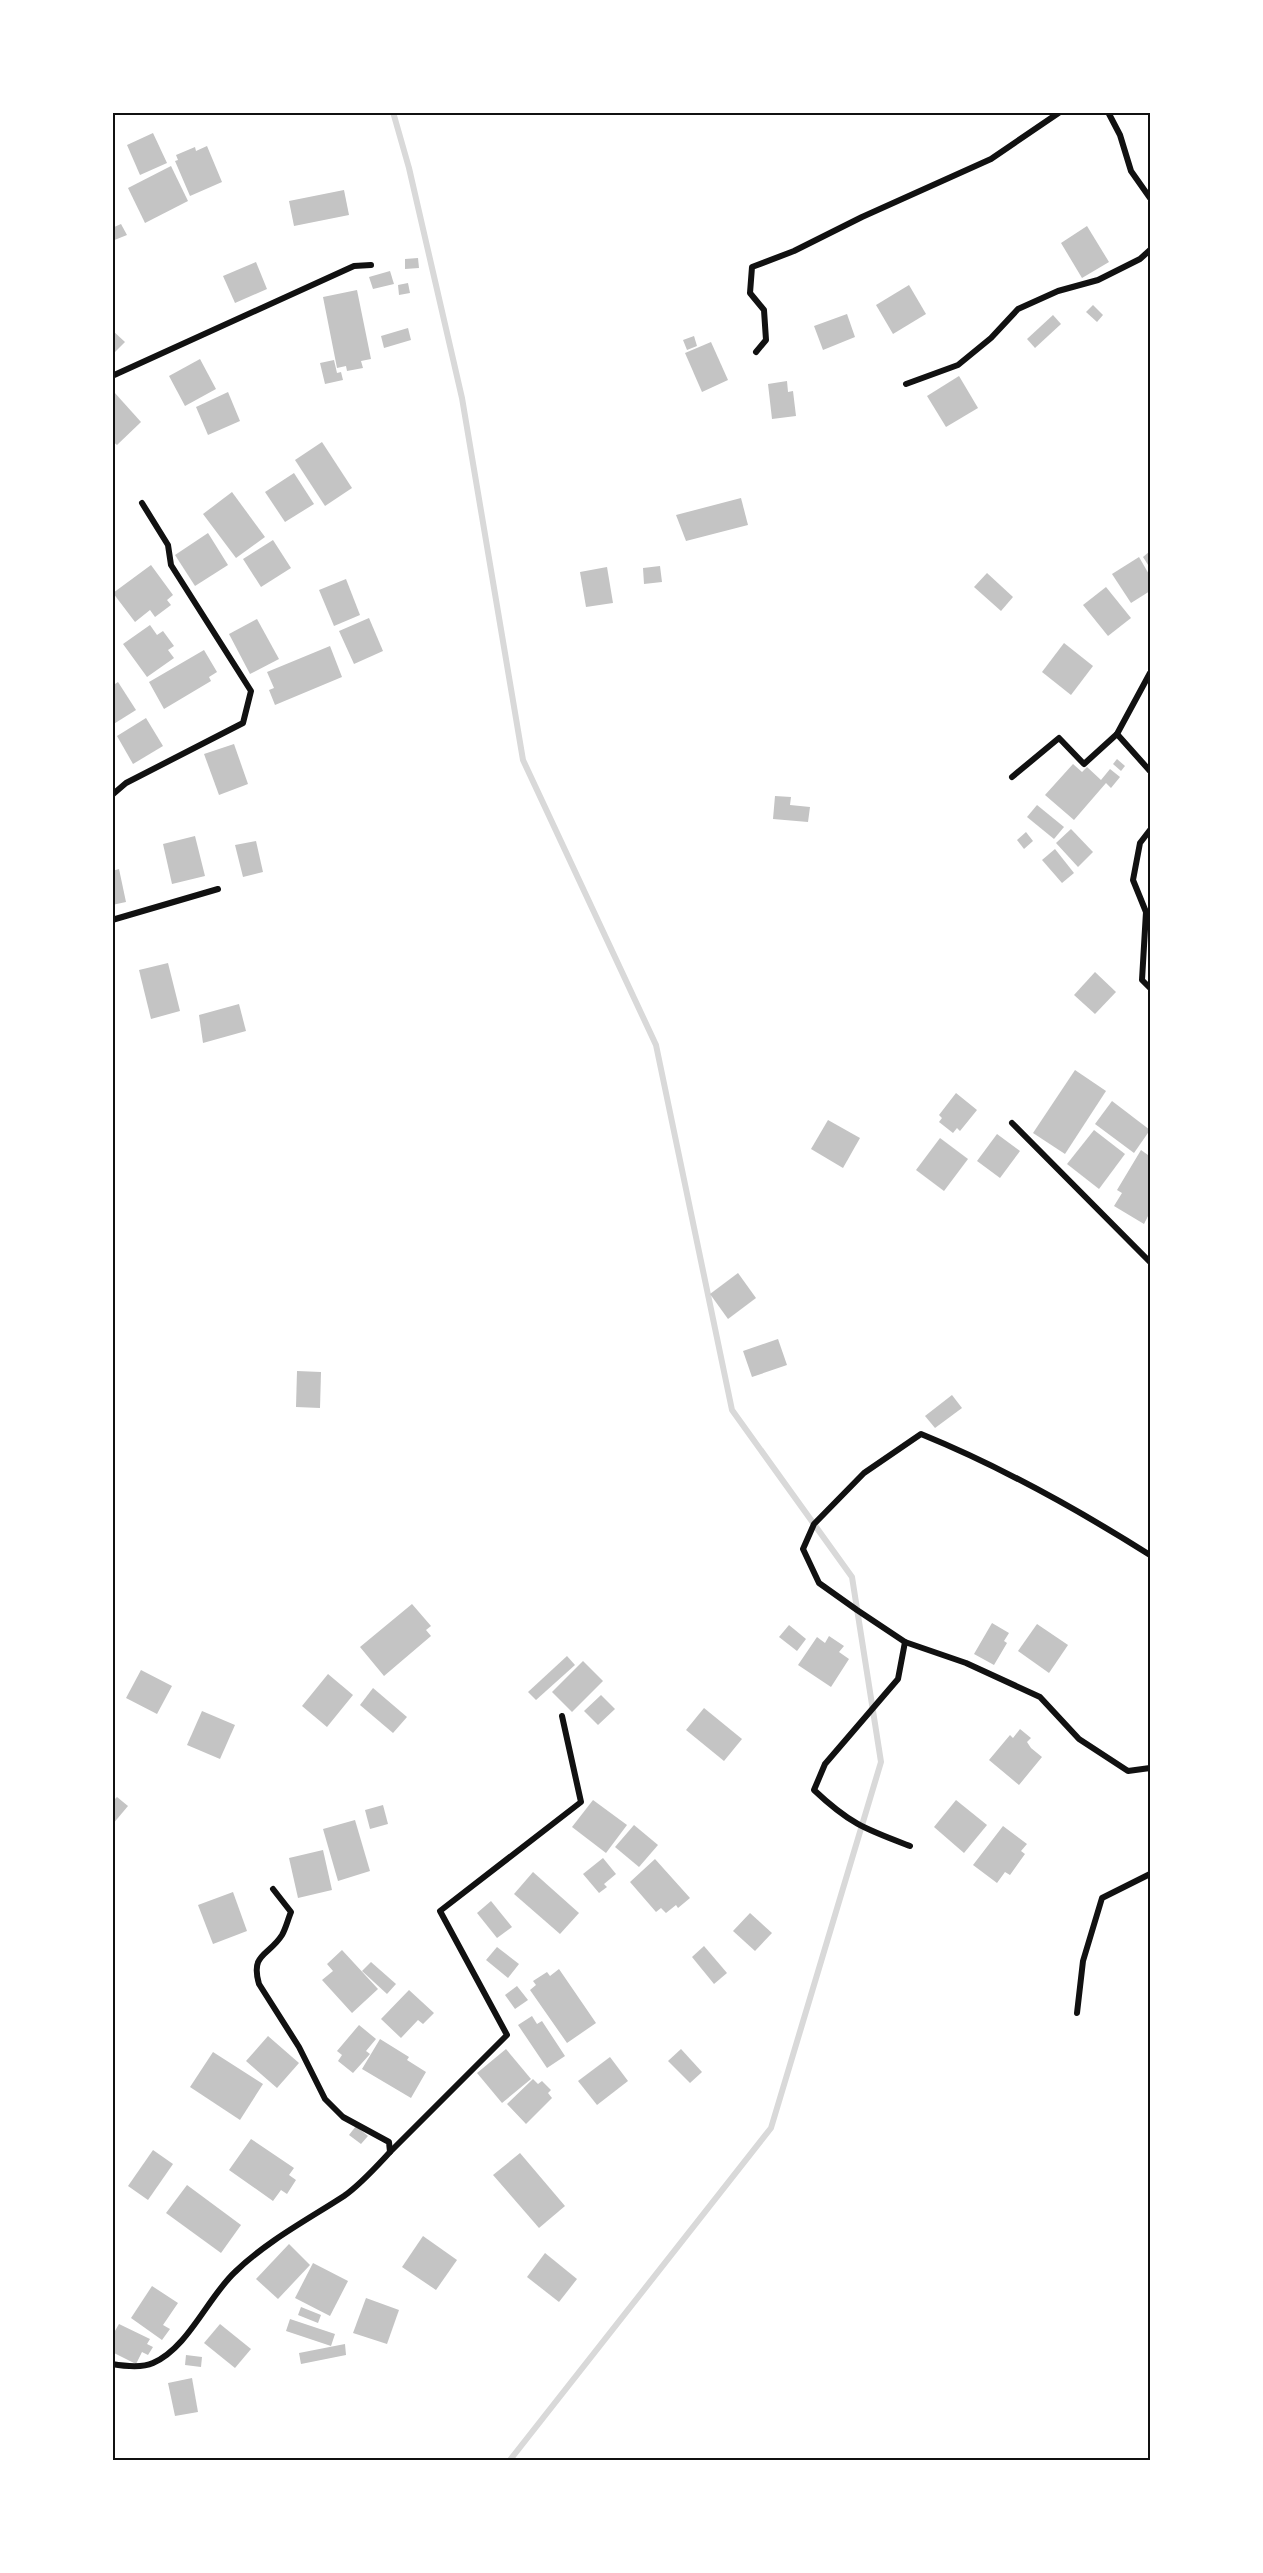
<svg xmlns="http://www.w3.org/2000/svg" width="1263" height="2573" viewBox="0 0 1263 2573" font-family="Arial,sans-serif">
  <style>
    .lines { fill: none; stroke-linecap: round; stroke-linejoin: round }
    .stream { stroke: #d9d9d9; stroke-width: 6 }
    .building { fill: #c4c4c4 }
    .minor { stroke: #111; stroke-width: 6 }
    .neatline { fill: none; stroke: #111; stroke-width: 2 }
  </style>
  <rect width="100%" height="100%" fill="#fff"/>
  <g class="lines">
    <polyline class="stream" points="393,112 409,168 462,398 523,760 656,1045 732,1410 852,1577 881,1762 771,2128 510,2460"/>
  </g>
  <g class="building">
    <polygon points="153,133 167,163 140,175 127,145"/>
    <polygon points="207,146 222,182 190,196 175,161 178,160 176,155 195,147 196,151"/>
    <polygon points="171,166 188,201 145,223 128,188"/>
    <polygon points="344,190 349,215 294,226 289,201"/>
    <polygon points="121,224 127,235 112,241 112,228"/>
    <polygon points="1087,226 1109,262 1082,278 1061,243"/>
    <polygon points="418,258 419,268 405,269 405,259"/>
    <polygon points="256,262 267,289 235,303 223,276"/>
    <polygon points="390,271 394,284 373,289 369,277"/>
    <polygon points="408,283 410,293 399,295 398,285"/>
    <polygon points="909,285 926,314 893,334 876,305"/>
    <polygon points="357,290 371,359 361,361 363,368 347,371 346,366 337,368 323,297"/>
    <polygon points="1093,305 1103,315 1097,322 1086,312"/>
    <polygon points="847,314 855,337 823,350 814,326"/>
    <polygon points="1053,315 1061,324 1035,348 1027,339"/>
    <polygon points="408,328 411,340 384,348 381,336"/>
    <polygon points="112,330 125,342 112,355"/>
    <polygon points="694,336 697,346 687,350 683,340"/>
    <polygon points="711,342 728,380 702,392 685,353"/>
    <polygon points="200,359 216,389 185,406 169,376"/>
    <polygon points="334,360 337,373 341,372 343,380 325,384 320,363"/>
    <polygon points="959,376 978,408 946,427 927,396"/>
    <polygon points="787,381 788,392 793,391 796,416 772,419 768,384"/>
    <polygon points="114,392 141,422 117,445 112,441"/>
    <polygon points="228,392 240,421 208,435 196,407"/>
    <polygon points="322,442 352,488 325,506 295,460"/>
    <polygon points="294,473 314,504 285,522 265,492"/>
    <polygon points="232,492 265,537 236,558 203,514"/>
    <polygon points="741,498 748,525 686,541 676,515"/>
    <polygon points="208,533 228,565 195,586 175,555"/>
    <polygon points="273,540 291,568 261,587 243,559"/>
    <polygon points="1150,551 1150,568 1143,557"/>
    <polygon points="1139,557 1150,576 1150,591 1131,603 1112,574"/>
    <polygon points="151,565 173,595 167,600 171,605 155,617 150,610 135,622 113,593"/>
    <polygon points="660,566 662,582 644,584 643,568"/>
    <polygon points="607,567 613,603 586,607 580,572"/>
    <polygon points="987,573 1013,597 1001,611 974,587"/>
    <polygon points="346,579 360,615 334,626 319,590"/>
    <polygon points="1106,587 1131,618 1108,636 1083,605"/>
    <polygon points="369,618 383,651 354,664 339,631"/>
    <polygon points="257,619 279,659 250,674 229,634"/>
    <polygon points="150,625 157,635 163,631 174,646 168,650 174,658 147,677 123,644"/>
    <polygon points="1064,643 1093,666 1071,695 1042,672"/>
    <polygon points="330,646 342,677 275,705 269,690 274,688 267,672"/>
    <polygon points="204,650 217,672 209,677 211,681 164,709 149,682"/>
    <polygon points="118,682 136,710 112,725 112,686"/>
    <polygon points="146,718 163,746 133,764 117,736"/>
    <polygon points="234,744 248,784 219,795 204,754"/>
    <polygon points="1117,759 1125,766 1121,771 1113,764"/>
    <polygon points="1073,764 1082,772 1087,767 1101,780 1110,769 1120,777 1111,788 1106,783 1074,820 1045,795"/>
    <polygon points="775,796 791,797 790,805 810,807 808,822 773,819"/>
    <polygon points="1037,805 1064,827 1054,839 1027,817"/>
    <polygon points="1071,829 1093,852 1078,867 1056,843"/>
    <polygon points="1026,832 1033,841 1024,849 1017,840"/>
    <polygon points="195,836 205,876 172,884 163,844"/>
    <polygon points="256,841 263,872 243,877 235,845"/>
    <polygon points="1055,849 1074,873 1062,883 1042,860"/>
    <polygon points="119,869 126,902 112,905 112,871"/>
    <polygon points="168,963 180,1011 151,1019 139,970"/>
    <polygon points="1095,972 1116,992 1095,1014 1074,995"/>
    <polygon points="239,1004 246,1031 203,1043 199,1015"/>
    <polygon points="1075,1070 1106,1091 1065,1154 1033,1133"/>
    <polygon points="956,1093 977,1110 960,1131 957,1128 953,1133 939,1122 942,1118 939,1115"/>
    <polygon points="1112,1101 1150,1130 1134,1153 1095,1124"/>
    <polygon points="828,1120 860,1138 843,1168 811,1149"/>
    <polygon points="1094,1130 1125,1154 1099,1189 1067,1164"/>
    <polygon points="997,1134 1020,1151 1000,1178 977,1161"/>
    <polygon points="940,1138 968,1159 944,1191 916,1170"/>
    <polygon points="1141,1150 1148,1155 1150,1151 1150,1212 1144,1224 1114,1206 1122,1193 1117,1190"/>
    <polygon points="738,1273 756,1298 728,1319 710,1294"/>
    <polygon points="778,1339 787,1365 752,1377 743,1351"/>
    <polygon points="297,1371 321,1372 320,1408 296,1407"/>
    <polygon points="952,1395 962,1408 935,1428 925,1416"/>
    <polygon points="412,1604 431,1626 426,1630 431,1636 384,1676 360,1647"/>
    <polygon points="992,1623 1009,1633 1004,1641 1007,1643 994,1665 974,1654"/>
    <polygon points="1037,1624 1068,1645 1049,1673 1018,1651"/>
    <polygon points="789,1625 806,1639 797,1651 779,1637"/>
    <polygon points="829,1636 844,1646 839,1652 849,1659 831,1687 798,1665 817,1637 825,1643"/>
    <polygon points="567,1656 575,1665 536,1700 528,1692"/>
    <polygon points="583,1661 603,1681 572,1712 552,1692"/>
    <polygon points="141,1670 172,1686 157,1714 126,1698"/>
    <polygon points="328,1674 353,1695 327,1727 302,1706"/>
    <polygon points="373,1688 407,1717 393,1733 360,1705"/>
    <polygon points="601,1695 615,1709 598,1725 584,1711"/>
    <polygon points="704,1708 742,1739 724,1761 686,1730"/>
    <polygon points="202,1711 235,1725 220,1759 187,1745"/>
    <polygon points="1020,1729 1031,1738 1027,1742 1031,1748 1042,1757 1019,1785 989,1760 1010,1735 1013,1738"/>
    <polygon points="117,1797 128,1806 112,1825 112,1802"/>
    <polygon points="593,1800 627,1825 606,1853 572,1827"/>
    <polygon points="956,1800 987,1825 964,1853 934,1827"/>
    <polygon points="383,1805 388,1824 370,1829 365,1810"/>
    <polygon points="355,1820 370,1871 338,1881 323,1829"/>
    <polygon points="634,1825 658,1845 639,1867 615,1847"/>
    <polygon points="1003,1826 1027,1844 1021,1851 1025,1854 1010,1875 1005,1872 997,1883 973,1865"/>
    <polygon points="323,1850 332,1890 298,1898 289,1858"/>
    <polygon points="603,1858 616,1874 604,1884 607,1887 599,1893 583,1874"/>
    <polygon points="655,1859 690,1898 678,1908 676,1905 666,1913 661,1908 656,1912 630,1882"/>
    <polygon points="533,1872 579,1913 560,1934 514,1894"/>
    <polygon points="233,1892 247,1931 213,1944 198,1905"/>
    <polygon points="491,1901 512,1927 497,1938 477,1913"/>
    <polygon points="750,1913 772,1933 755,1951 733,1931"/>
    <polygon points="704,1946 727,1973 714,1984 692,1957"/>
    <polygon points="497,1947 519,1964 508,1978 486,1960"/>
    <polygon points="342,1950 378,1989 352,2013 322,1980 333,1971 327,1964"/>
    <polygon points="371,1962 396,1984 387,1994 362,1971"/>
    <polygon points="559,1969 596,2023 567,2043 530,1990 536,1985 533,1981 547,1972 550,1976"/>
    <polygon points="517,1986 528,2000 515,2009 505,1995"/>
    <polygon points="409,1990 434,2013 423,2024 418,2020 401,2038 381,2019"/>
    <polygon points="532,2016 537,2024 542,2021 565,2056 547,2068 518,2025"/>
    <polygon points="359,2025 376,2039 366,2051 370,2054 353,2073 338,2061 342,2055 337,2051"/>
    <polygon points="268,2036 299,2063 277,2088 246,2061"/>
    <polygon points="380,2039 409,2057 407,2060 426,2072 411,2098 362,2069"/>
    <polygon points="506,2049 531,2079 502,2103 477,2073"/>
    <polygon points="681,2049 702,2072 690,2083 668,2061"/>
    <polygon points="213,2052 263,2084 240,2120 190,2087"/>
    <polygon points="610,2057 628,2081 597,2105 578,2081"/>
    <polygon points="533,2079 538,2084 542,2081 551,2090 548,2093 552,2098 526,2124 507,2104"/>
    <polygon points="356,2126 368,2136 361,2144 349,2135"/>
    <polygon points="251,2139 294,2168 289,2175 296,2180 287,2194 281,2190 273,2201 229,2170"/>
    <polygon points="153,2150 173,2164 148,2200 128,2186"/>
    <polygon points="520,2153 565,2206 539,2228 493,2175"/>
    <polygon points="187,2185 241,2225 221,2253 166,2213"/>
    <polygon points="423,2236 457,2260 436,2290 402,2267"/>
    <polygon points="289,2244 310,2265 278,2299 256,2279"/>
    <polygon points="545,2253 577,2279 559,2302 527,2277"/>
    <polygon points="313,2263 348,2281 330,2316 295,2298"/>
    <polygon points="152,2286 178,2303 163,2325 170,2329 162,2340 131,2318"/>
    <polygon points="366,2298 399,2310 387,2344 353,2333"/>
    <polygon points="301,2307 321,2315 318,2323 298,2315"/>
    <polygon points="290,2319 335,2334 331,2346 286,2331"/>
    <polygon points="119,2324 150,2339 147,2344 153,2347 148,2355 142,2352 136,2364 112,2352 112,2336"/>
    <polygon points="220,2324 251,2349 235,2368 204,2343"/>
    <polygon points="345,2344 346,2355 301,2364 299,2353"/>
    <polygon points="186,2355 202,2357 201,2367 185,2365"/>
    <polygon points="192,2378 198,2412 175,2416 168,2383"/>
  </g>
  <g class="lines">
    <g class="minor">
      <polyline points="1108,112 1120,135 1131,171 1150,198"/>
      <polyline points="756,352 766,340 764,310 750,293 752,267 794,251 862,217 991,159 1060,112"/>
      <polyline points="112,376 354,266 371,265"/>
      <polyline points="906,384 958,365 991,338 1018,309 1058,291 1098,280 1140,259 1150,250"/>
      <polyline points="1117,734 1150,771"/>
      <polyline points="1012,777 1059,738 1084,764 1117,734 1150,673"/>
      <polyline points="112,795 126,783 243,723 251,691 171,565 168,545 142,503"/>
      <polyline points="1150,830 1140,843 1133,880 1146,912 1142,980 1150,988"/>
      <polyline points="112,920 218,889"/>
      <polyline points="1012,1123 1150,1262"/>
      <path d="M1150,1555C1077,1509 1002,1467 921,1434L864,1473L814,1524L803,1549L819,1583L857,1610L905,1642L966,1663L1040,1697L1079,1739L1128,1771L1150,1768"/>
      <path d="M905,1642L898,1679L825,1764L814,1790C850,1824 865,1829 910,1846"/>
      <polyline points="1077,2013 1083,1961 1102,1898 1150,1874"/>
      <polyline points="390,2152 507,2035 440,1911 581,1802 562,1716"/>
      <path d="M112,2364C124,2366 142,2368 153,2363C188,2348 208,2297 235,2272C267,2241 307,2220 344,2196C361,2184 376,2167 390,2152L389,2142L343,2117L325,2099L299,2047L259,1984C250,1953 269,1956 282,1935C286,1928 288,1919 291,1912L273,1889"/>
    </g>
  </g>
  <rect width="1263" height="2573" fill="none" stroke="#ffffff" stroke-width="228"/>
  <rect x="114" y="114" width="1035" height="2345" class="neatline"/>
</svg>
